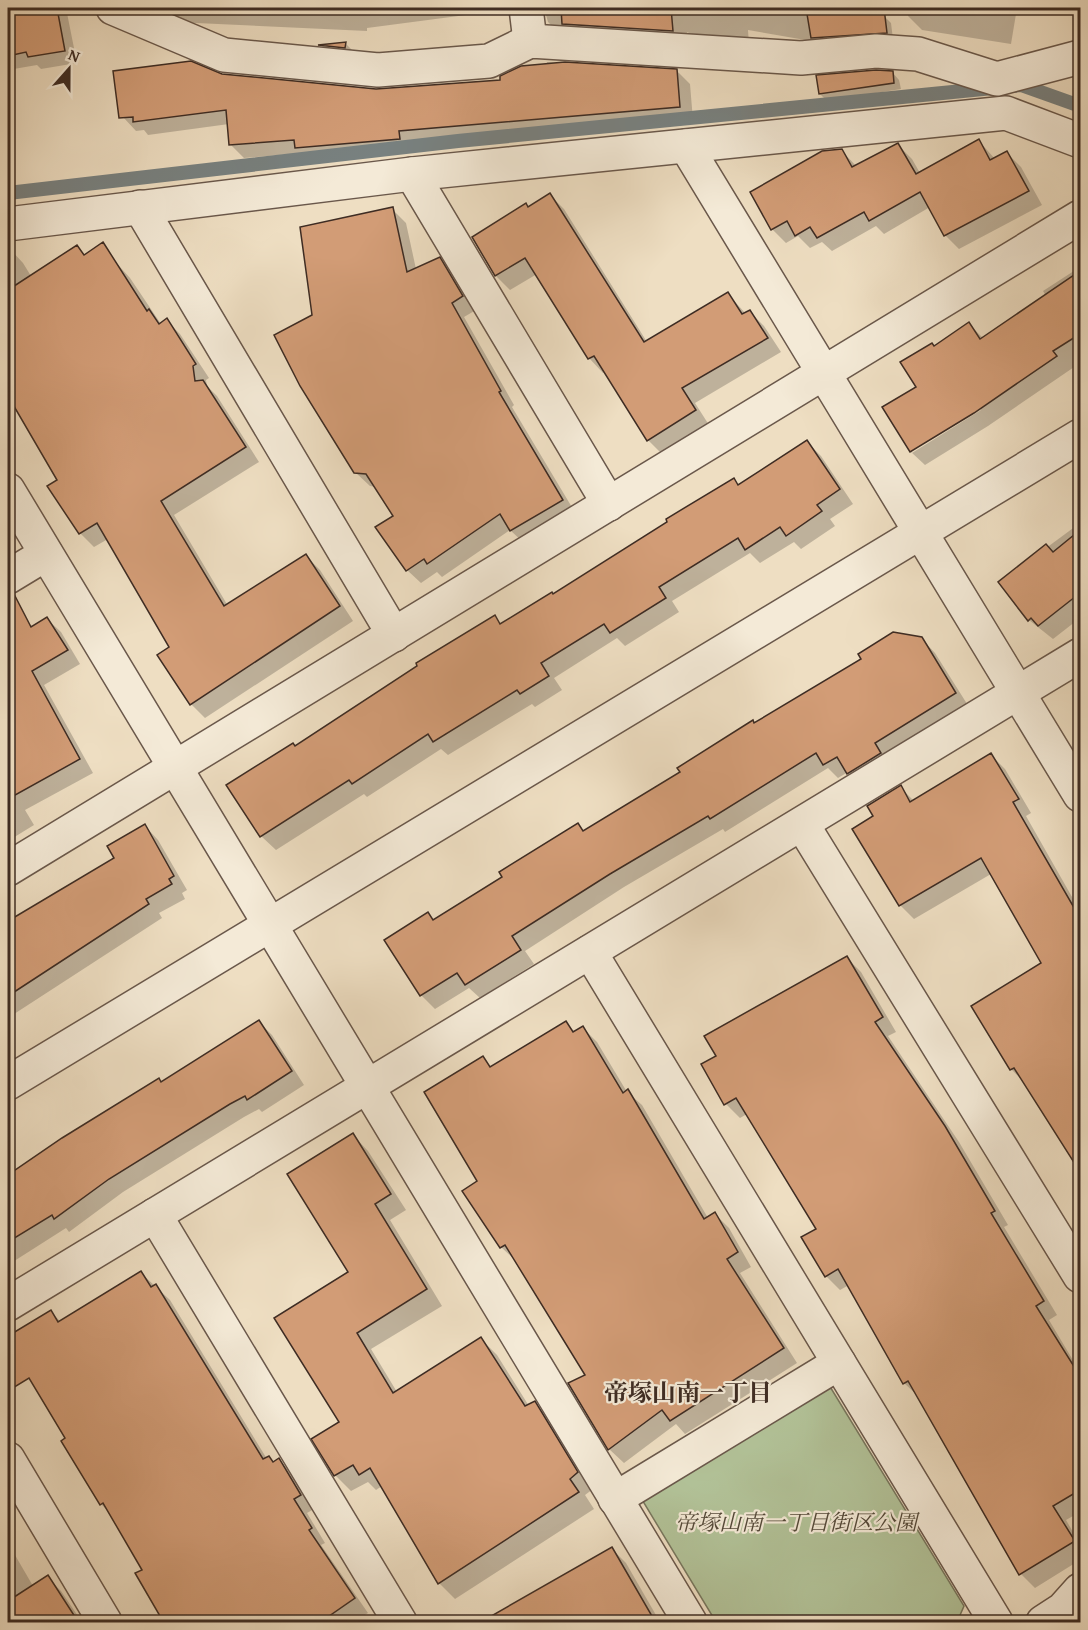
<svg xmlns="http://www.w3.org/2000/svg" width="1088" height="1630" viewBox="0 0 1088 1630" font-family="'Gentium Book Plus','Noto Serif JP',serif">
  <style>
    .green { fill: #b2c298; stroke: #78775e; stroke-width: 1.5 }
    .shadow { fill: #0003; fill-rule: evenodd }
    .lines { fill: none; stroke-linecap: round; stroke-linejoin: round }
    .stream { stroke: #788180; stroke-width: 14 }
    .building { fill: #d29c76; stroke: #3e2c23; stroke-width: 1.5 }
    .minor-casing { stroke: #6a584b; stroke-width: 36 }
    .minor { stroke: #f4ead7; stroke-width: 33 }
    .labels { text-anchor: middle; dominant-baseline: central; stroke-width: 4.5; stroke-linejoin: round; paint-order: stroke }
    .park-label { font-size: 22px; font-style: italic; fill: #554a3a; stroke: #f4ead7 }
    .neighbourhood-label { font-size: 24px; font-weight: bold; fill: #3e2c23; stroke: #f4ead7 }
  </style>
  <rect width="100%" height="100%" fill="#eedec2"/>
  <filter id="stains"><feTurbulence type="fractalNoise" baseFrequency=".00333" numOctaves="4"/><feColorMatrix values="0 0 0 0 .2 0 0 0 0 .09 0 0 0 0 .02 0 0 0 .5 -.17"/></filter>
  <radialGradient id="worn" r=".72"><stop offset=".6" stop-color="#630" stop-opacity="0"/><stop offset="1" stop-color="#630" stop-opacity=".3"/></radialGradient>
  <polygon class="green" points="829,1385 964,1606 957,1622 716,1622 641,1498"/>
  <g class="shadow">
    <polygon points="8,8 66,8 77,63 41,69 37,65 8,70"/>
    <polygon points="146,8 465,8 466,15 367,28 367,31 174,22"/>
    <polygon points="544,8 837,8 884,16 891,23 893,39 817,42 748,30 749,45 722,47 687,32 689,47 565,39 548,22"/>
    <polygon points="909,8 1017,8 1011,44 922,30 908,16"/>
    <polygon points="345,43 359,57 334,59 322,46"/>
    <polygon points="547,62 676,70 690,84 693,120 412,144 413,152 310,161 302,153 244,158 230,144 229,124 148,135 144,130 136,131 123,117 222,75 379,90 502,81 547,66"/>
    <polygon points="892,72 899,80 901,89 827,101 820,94"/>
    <polygon points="979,141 995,159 1007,153 1021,167 1042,205 959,249 945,235 930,207 884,234 876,226 832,251 822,242 810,248 798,236 786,243 772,229 752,193 841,150 857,167 898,145 912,159 920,173"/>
    <polygon points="550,195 564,209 647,342 728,294 746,314 750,312 764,326 781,352 695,403 709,425 662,454 648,440 605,371 603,373 589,358 537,274 510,290 496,276 474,238"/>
    <polygon points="392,209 406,223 416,269 440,259 454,273 476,310 464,317 514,405 512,407 576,514 525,544 510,530 442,577 437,572 421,583 407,570 395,516 376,487 370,486 355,472 314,316"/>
    <polygon points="101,246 130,278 161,324 166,320 180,334 209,378 206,380 207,386 217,396 259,462 174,515 228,606 306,556 320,570 353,621 205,718 191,704 171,647 108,539 94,547 80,533 49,487 59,480 8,393 8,250 10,249 23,263 31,276 77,247 85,256"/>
    <path d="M1080,267V363L988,426L925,465L911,452L884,408L918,387L934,347L969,324L983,338L1046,296L1043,291ZM980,408L981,410L912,453V449Z"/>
    <polygon points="806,441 821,456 853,504 830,519 835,526 801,549 794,542 760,563 750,553 672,601 679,612 625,646 617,638 554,678 562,690 535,707 532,704 448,755 441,749 367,797 364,794 276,850 261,836 228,785 296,747 495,617 502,625 553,596 733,480 740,486"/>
    <polygon points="1080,523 1080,618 1053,639 1029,620 1000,582"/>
    <polygon points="47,619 61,632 80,664 44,685 93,773 25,810 34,825 8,841 8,632 26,621 33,627"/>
    <polygon points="921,638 935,653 969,707 863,787 848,772 838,778 828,768 725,832 723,829 624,887 525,951 534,964 480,998 469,988 435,1009 421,995 428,914 434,921 504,877 578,825 585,832 755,724"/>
    <polygon points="991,755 1005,769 1031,813 1026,816 1080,911 1080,1169 1025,1083 1011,1069 1043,964 991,874 914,919 900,905 875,817 900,787 914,801"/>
    <polygon points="145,826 158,840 187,890 182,893 185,899 159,913 162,918 11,1016 12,1018 8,1021 8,923 55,892 116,859"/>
    <polygon points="847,958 861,972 896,1032 888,1036 959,1142 1008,1225 1004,1227 1057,1315 1049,1320 1080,1372 1080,1512 1066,1520 1080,1544 1080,1560 1035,1588 1021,1574 918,1396 904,1383 849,1285 840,1290 826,1276 818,1229 747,1114 740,1118 726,1104 703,1065 718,1056"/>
    <polygon points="259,1022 272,1035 304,1085 262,1112 259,1109 244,1117 123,1192 69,1232 66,1228 8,1265 8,1177 63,1139 159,1079 162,1083"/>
    <polygon points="566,1023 575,1032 583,1028 597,1042 627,1092 642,1105 708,1218 715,1214 729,1228 751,1267 740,1273 797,1363 685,1434 676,1424 624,1463 609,1449 570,1384 587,1375 516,1261 501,1247 479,1181 483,1058 492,1068"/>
    <polygon points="353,1135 368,1151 406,1210 390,1220 442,1306 371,1349 397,1392 481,1339 497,1355 529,1406 535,1403 550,1419 593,1489 585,1495 594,1509 455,1599 439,1583 382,1486 376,1490 368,1482 351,1491 335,1475 350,1273"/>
    <polygon points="1080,1206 1080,1217 1076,1209"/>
    <polygon points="141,1273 170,1300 267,1459 274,1463 279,1460 293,1474 314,1509 307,1513 325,1543 321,1545 368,1613 353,1622 166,1622 144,1570 112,1515 101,1504 67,1439 51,1312 61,1322"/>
    <polygon points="8,1543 33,1586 47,1577 61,1591 82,1622 8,1622"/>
    <polygon points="612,1549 626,1563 660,1622 482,1622"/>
  </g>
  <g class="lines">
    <g class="stream">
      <polyline points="1012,86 1021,85 1080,106"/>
      <polyline points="8,193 458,141 993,88"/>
    </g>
  </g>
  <g class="building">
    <polygon points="8,8 57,8 65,51 28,57 26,52 8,56"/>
    <polygon points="561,8 671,8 673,31 562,24"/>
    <polygon points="806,8 884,8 887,33 811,38"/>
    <polygon points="346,42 345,48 318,45"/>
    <polygon points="191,61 222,74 376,89 500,80 500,76 521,66 565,62 677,69 680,107 399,131 400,139 295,148 294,140 229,145 226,110 133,122 133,117 119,118 113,71"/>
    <polygon points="876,70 893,71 894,83 819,94 816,75"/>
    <polygon points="979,139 990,160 1007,151 1029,191 944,236 920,192 869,221 864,212 817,238 810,227 795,236 787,221 771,230 750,192 822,151 842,149 852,167 898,143 916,174"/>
    <polygon points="550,193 644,342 728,292 742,314 750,310 768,338 682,388 696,410 647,441 594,356 588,359 525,258 495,276 472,237 526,203 528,207"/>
    <polygon points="393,207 407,272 440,257 463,296 452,303 501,391 499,392 563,500 510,531 500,514 427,564 424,559 406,571 375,527 393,516 366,474 354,473 300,386 274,335 312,315 300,227"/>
    <polygon points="103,242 147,311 149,309 159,324 167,318 196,364 193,366 195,381 203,380 246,447 161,501 224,606 306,554 340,606 190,705 157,655 169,647 97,523 79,534 47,486 57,480 8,396 8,290 77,245 84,255"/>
    <polygon points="1080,271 1080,334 1053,351 1057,356 974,413 910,452 882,407 916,387 900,362 932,343 934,346 969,322 980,339"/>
    <polygon points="807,440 840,489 817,505 822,511 786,536 780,527 745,550 738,538 659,587 666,598 610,633 604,624 541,663 549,676 520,694 517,690 433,742 428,734 352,784 349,780 260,837 226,785 293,743 295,746 417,666 416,663 495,615 500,624 552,592 553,594 667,522 666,519 734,478 738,485"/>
    <polygon points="1080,530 1080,593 1038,626 1031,618 1028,621 998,582 1046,544 1053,552"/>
    <polygon points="14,594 31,627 47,617 68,650 32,671 80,759 8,799 8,596"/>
    <polygon points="893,632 922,637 956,693 875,743 881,753 847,774 837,757 823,765 816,753 710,819 708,816 610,874 512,936 521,950 465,985 457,973 420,996 384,940 428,912 433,920 502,877 499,872 578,823 583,831 680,772 677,768 753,720 754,723 861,659 858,654"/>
    <polygon points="991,753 1019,799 1013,802 1080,918 1080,1172 1014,1068 1010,1070 971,1006 1041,963 981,858 899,906 852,829 873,816 867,806 901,785 910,802"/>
    <polygon points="145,824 174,876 169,879 172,884 146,899 149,904 8,996 8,921 114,858 107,846"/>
    <polygon points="847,956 883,1017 875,1022 945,1126 995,1211 991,1213 1044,1301 1036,1306 1080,1376 1080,1490 1053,1506 1075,1541 1019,1575 908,1381 903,1384 838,1269 825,1277 801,1237 816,1229 736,1098 724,1105 701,1064 716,1056 704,1036"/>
    <polygon points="259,1020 292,1071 247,1100 245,1096 230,1104 109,1179 54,1219 52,1215 8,1242 8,1175 62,1138 159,1078 161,1082"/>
    <polygon points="566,1021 573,1032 583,1026 623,1093 628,1089 704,1219 715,1212 738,1252 727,1259 784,1348 670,1421 662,1410 608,1450 568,1383 585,1375 505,1245 500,1248 462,1191 477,1181 424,1092 483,1056 490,1067"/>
    <polygon points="353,1133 391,1194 375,1204 427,1289 357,1333 393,1393 481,1337 525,1406 535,1401 578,1472 570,1479 579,1492 438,1584 370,1468 359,1475 353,1465 334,1476 311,1439 339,1422 274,1318 348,1272 287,1174"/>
    <polygon points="141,1271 151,1287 156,1284 263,1459 269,1456 273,1462 279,1458 301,1495 294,1499 312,1528 309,1530 355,1598 319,1623 164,1623 135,1573 142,1570 103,1503 100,1505 61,1441 65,1438 29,1378 8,1391 8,1336 51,1310 58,1322"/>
    <polygon points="612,1547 656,1623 479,1623"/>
    <polygon points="48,1575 79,1623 8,1623 8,1601"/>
  </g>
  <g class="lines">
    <g class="minor-casing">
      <g id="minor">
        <polyline points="113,8 224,55 378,70 489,61 530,41 801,58 876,51 918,54 997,79 1080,57"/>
        <polyline points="526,8 530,41"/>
        <polyline points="686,146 1080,795"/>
        <polyline points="412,174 609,504"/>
        <polyline points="140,207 394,635"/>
        <polyline points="8,224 412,174 1006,113 1080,141"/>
        <polyline points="8,490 690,1622"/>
        <polyline points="8,577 46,554"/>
        <polyline points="802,824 1080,1276"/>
        <polyline points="8,869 1080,217"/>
        <polyline points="590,952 996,1622"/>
        <polyline points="8,1083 1080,436"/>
        <polyline points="155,1215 400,1622"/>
        <polyline points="8,1304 1080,655"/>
        <polyline points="8,1459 105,1622"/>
        <polyline points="615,1499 839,1363"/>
        <polyline points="1043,1622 1063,1609 1080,1590"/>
      </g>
    </g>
    <use href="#minor" class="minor"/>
  </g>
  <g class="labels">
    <g class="park-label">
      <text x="796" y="1522">帝塚山南一丁目街区公園</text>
    </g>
    <g class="neighbourhood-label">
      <text x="688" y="1392">帝塚山南一丁目</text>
    </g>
  </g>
  <rect width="1088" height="1630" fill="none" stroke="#eedec2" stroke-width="30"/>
  <rect x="9" y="9" width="1070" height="1612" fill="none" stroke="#3e2c23" stroke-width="3"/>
  <rect x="15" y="15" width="1058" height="1600" fill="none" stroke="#3e2c23" stroke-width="1.5"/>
  <g transform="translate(69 69) rotate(21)" stroke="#f4ead7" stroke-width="4.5" paint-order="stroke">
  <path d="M0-4.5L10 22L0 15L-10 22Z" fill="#3e2c23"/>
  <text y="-9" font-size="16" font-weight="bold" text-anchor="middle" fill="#3e2c23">N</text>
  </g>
  <rect width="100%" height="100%" filter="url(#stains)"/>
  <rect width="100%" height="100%" fill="url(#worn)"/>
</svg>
